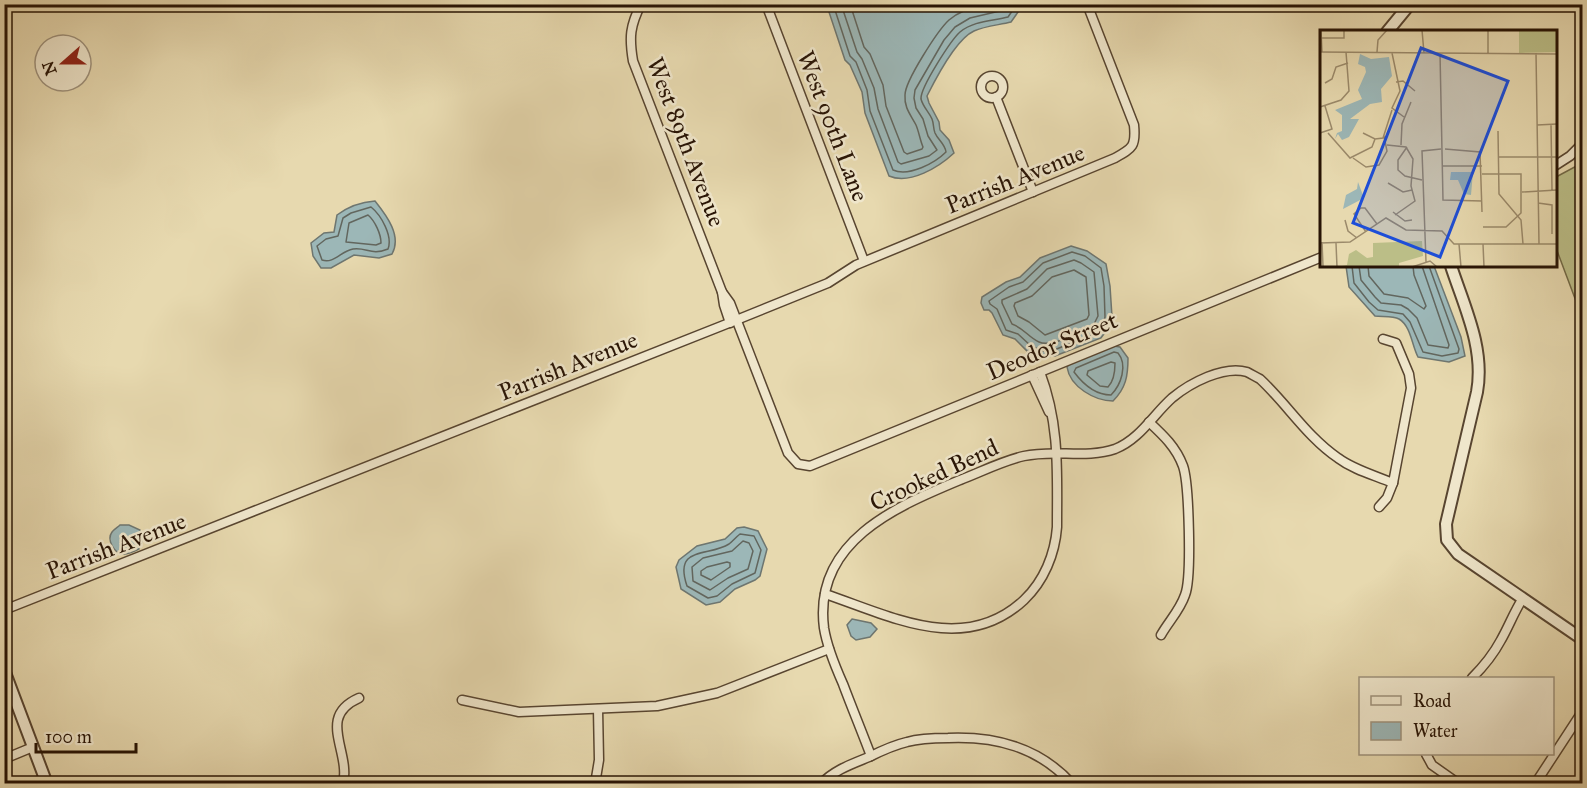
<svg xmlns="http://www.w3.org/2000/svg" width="1587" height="788" viewBox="0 0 1587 788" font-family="'IM FELL Great Primer',serif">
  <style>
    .green { fill: #bbbe87; stroke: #726946; stroke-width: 1.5 }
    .water { fill: #9cb7b7; stroke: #6e7670; stroke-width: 1.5 }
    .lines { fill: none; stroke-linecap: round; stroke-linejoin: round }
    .shore { stroke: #62665e; stroke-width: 1.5 }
    .minor-casing { stroke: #584530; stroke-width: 11 }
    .tertiary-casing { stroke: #584530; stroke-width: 14 }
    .minor { stroke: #efe6cb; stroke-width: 8 }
    .tertiary { stroke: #efe6cb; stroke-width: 10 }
    .labels { text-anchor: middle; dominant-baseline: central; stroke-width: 5; stroke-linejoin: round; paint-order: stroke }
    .street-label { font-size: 24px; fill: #281405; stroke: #efe6cb }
    .inset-road { fill: none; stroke: #9b8a6b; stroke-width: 1.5 }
    .view { fill: #1d4ed8; fill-opacity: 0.15; stroke: #1d4ed8; stroke-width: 3 }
    .inset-edge { fill: none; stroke: #281405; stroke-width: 3 }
  </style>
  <rect width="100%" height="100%" fill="#e7d9af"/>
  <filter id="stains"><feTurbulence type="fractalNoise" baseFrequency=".00333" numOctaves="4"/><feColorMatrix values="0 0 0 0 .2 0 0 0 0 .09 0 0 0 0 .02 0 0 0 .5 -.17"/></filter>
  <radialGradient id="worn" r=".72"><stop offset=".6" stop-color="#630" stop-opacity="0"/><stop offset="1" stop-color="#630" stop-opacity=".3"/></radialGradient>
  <polygon class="green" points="1582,163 1582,317 1556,248 1556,177"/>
  <g class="water">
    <path d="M825,5L1023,4V5L1011,22C999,25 985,26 974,31C956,39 936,78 927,96L929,103L939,122L940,130L949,140L954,153C939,167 910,185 889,176L865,113L862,92L850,65L845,60L829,12Z"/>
    <path d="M375,201C387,216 402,236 392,254L379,258L354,255L331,268H321L313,256L311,243L324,233L334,232L337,215C349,206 361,202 375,201Z"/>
    <polygon points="1071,246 1087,251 1106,264 1110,286 1112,317 1107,330 1101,338 1055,356 1041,357 1027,351 1015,339 1003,335 992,313 989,310 984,310 981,303 982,297 1006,282 1020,277 1040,258"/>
    <path d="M1346,266H1434L1461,337L1465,356L1449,362L1418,357C1412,346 1411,326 1399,319C1393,316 1382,317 1375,316L1349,287Z"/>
    <path d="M1114,346L1120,347L1128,358C1128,376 1126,388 1113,401C1095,401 1070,387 1067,367L1069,364Z"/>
    <path d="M120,525H129L140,530L143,539L139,549C135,551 129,554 124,554C115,555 106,540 112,532C114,529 118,527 120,525Z"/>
    <polygon points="744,527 758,531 767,549 760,576 755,580 735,589 720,602 706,605 681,589 676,567 679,560 697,546 725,539 737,528"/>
    <polygon points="852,619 871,623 877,629 870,637 856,640 851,636 847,625"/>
  </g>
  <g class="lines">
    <g class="shore">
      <path d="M831,4L835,10L850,56L856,62L867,90L870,111L893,170C909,177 935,163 946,152C945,144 938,140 935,133C933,128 934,124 932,119C929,112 923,107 921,99C920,88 951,40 960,32C973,21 992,21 1008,17L1017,4"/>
      <polyline points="841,4 857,52 862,59 874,88 878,109 898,162 901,164 929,156 937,150 928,136 923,119 916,108 914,98 915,90 944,40 955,27 970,18 1004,10 1008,4"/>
      <path d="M850,4L864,47L870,54L883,85L886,106L904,152L907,154L922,149L923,147C920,140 919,132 916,125C911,115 904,108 905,95C905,81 938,30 949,20C960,10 974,8 987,4"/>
      <path d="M371,207C381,215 393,236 388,249C371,256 367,247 353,249C341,251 334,264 322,260L317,246L326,239L338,236L343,218L351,213Z"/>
      <path d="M368,215C375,221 381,234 381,243L376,245L346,242L349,223Z"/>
      <polygon points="1072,252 1085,256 1101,268 1104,286 1105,317 1102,327 1097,333 1054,350 1043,351 1031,346 1018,334 1006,330 997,309 990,304 989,301 1009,287 1023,282 1043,263"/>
      <path d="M1074,260L1081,263L1094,272L1098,316L1093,326C1081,332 1051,348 1039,342C1028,337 1025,329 1012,324L1002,303V300L1027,289L1047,269Z"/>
      <polyline points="1352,266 1354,283 1369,302 1378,310 1403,314 1410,322 1423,352 1442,356 1458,353 1459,349 1429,266"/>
      <polyline points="1359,266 1361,280 1375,297 1381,303 1401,305 1408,309 1417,318 1428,345 1448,348 1449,345 1422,266"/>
      <polyline points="1368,266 1369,276 1384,294 1408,298 1424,309 1426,306 1414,275 1413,266"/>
      <polygon points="1074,270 1086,277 1089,315 1087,319 1045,335 1029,322 1018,316 1014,306 1015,303 1032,296 1052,277"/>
      <path d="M1114,352L1118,353C1128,365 1121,385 1111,395C1095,395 1083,384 1074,372L1076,368Z"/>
      <path d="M1111,362L1115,363C1115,371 1114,381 1108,387L1100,386L1087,375L1088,371Z"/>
      <path d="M740,534L754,536L761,550L755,573L732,584L717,596L708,598L687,586C673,545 709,557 729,544C733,541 736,537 740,534Z"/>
      <polygon points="743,541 749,543 753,551 748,569 728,578 710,590 693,581 692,567 703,558 732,551"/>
      <polygon points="727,562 730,563 730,567 711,580 701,575 701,571 707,567"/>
    </g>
    <g class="minor-casing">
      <g id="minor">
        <path d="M641,4C630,26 629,37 633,61L722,292"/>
        <polyline points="766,4 864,261"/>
        <circle cx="992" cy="87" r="11"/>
        <polyline points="996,97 1033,192"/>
        <polyline points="1556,165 1570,156 1582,144"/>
        <polyline points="730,323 724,305 722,292 730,303 788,453 798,464 810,466 1322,257"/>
        <polyline points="1032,375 1049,412"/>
        <path d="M1149,422C1163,435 1176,447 1183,466C1189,483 1192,578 1185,595C1180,610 1169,621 1161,635"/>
        <polyline points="1379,507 1387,498 1393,483 1411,388 1409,374 1396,343 1383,339"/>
        <path d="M825,594C891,616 964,656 1024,600C1044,581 1055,554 1057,527C1057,471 1060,425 1040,372"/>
        <path d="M4,610L724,325L828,283L856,265L1115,158C1133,148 1136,146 1134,125L1087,4"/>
        <path d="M1472,678C1483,667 1493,655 1501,640C1509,626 1514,612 1523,598"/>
        <polyline points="462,700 519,712 657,706 717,693 829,649"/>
        <polyline points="1426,754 1432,765 1459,784"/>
        <path d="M871,756C862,732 852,708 843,684C835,666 827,647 824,628C813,542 895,507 960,480C981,472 1002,461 1024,456C1054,449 1086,459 1115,449C1140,439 1153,415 1172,398C1190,383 1224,365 1247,372C1251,374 1256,377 1260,379C1287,404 1307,437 1338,458C1354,470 1374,475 1393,483"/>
        <polyline points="4,759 33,747"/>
        <path d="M343,784C351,751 316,717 359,698"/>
        <polyline points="595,784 599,760 598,709"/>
        <path d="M821,784C834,770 852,764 869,757C881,751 894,745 907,742C921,738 935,738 948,738C996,736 1039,747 1072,784"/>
        <polyline points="1535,784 1582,712"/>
      </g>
    </g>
    <g class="tertiary-casing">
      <g id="tertiary">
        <polyline points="1387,32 1410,4"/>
        <path d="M1451,266C1464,306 1485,348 1477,392L1446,524L1447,540L1458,554L1582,639"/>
        <polyline points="4,670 47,784"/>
      </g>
    </g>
    <use href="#minor" class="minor"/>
    <use href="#tertiary" class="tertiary"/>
  </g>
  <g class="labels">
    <g class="street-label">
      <text transform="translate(833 126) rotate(69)">West 90th Lane</text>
      <text transform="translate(686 142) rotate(69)">West 89th Avenue</text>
      <text transform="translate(1015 179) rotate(-22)">Parrish Avenue</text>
      <text transform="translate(1052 346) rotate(-23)">Deodor Street</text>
      <text transform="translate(568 366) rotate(-22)">Parrish Avenue</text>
      <text transform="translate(934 475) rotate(-25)">Crooked Bend</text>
      <text transform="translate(116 546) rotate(-21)">Parrish Avenue</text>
    </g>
  </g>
  <g transform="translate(1320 30)">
    <rect width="237" height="237" fill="#e7d9af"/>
    <path d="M199,0H237V22L199,23ZM102,211L103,226L79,233V237H17L27,235L29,224L36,220L47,228L53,227V213Z" fill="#bbbe87"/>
    <path d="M40,24L51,29L69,27L72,46L61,59L62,72L50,74L30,89H39L29,107L22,110L18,104L15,109L17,103L22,101V85L15,80L42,69L38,60L46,42L45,37L38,34ZM131,142H153L151,165L144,164L138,150H130ZM38,152L44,168L23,179L26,165L37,159Z" fill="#9cb7b7"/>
    <path class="inset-road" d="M1,0L2,22M102,0L104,23M168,0V23M1,8H24V0M0,22L237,24M57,22L58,10L67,0M72,23L80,61L72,78L84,87M120,23L123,170L162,171M216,23L219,214M76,52L83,51L95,61M5,53L12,49L16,37L28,33M0,77L21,70L29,61L26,22M231,94L232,160M217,95L237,94M178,101L179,164L201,190L203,214M0,103L12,99L5,76M8,103L30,128L52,117L55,109M43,103L55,109L63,108L72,80M67,115L86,117L93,129L91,156L95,171L75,185M81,115L82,94L91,72M87,117L78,130V140L85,146L102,150M125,119L160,122L162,182M178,127H237M33,128L46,137L59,135L67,121L64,106M122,136H162M162,144H201V183L186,197H163M68,153L83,162L92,160M202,162L237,160M218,173L232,175V204M73,182L85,191L92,190M25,190L28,201L37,208M46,202L34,184L41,178H45L57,194M2,212L3,236M0,213L30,212L66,188L86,200L122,201L134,214H237M16,213L17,237M139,214L141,237M163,214L164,237M106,232L102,121L121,119M92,237L110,231L117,237"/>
    <path class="view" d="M101,18L188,51L120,227L33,193Z"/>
    <rect width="237" height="237" class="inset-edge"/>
  </g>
  <rect width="1587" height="788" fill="none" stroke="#e7d9af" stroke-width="24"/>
  <rect x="6" y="6" width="1575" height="776" fill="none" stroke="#281405" stroke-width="3"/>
  <rect x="12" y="12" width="1563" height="764" fill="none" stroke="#281405" stroke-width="1.5"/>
  <rect x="1359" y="677" width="195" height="78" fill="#efe6cb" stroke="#9f927c" stroke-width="1.5"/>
  <rect x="1371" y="696" width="30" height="9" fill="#efe6cb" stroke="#9f927c" stroke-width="1.5"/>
  <text x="1413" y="707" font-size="18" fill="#281405">Road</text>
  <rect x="1371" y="722" width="30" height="18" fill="#9cb7b7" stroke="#9f927c" stroke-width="1.5"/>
  <text x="1413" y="737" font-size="18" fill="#281405">Water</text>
  <g transform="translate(63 63) rotate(249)"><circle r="28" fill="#efe6cb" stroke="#9f927c" stroke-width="1.5"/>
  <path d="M0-4.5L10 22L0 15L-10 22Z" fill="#8f2418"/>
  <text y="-9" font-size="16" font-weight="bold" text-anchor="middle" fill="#281405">N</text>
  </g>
  <path d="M36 743v9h100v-9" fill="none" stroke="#281405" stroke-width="3"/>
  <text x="45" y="743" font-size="18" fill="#281405" stroke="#efe6cb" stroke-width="4.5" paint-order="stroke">100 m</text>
  <rect width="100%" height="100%" filter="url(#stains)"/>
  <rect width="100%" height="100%" fill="url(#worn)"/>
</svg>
